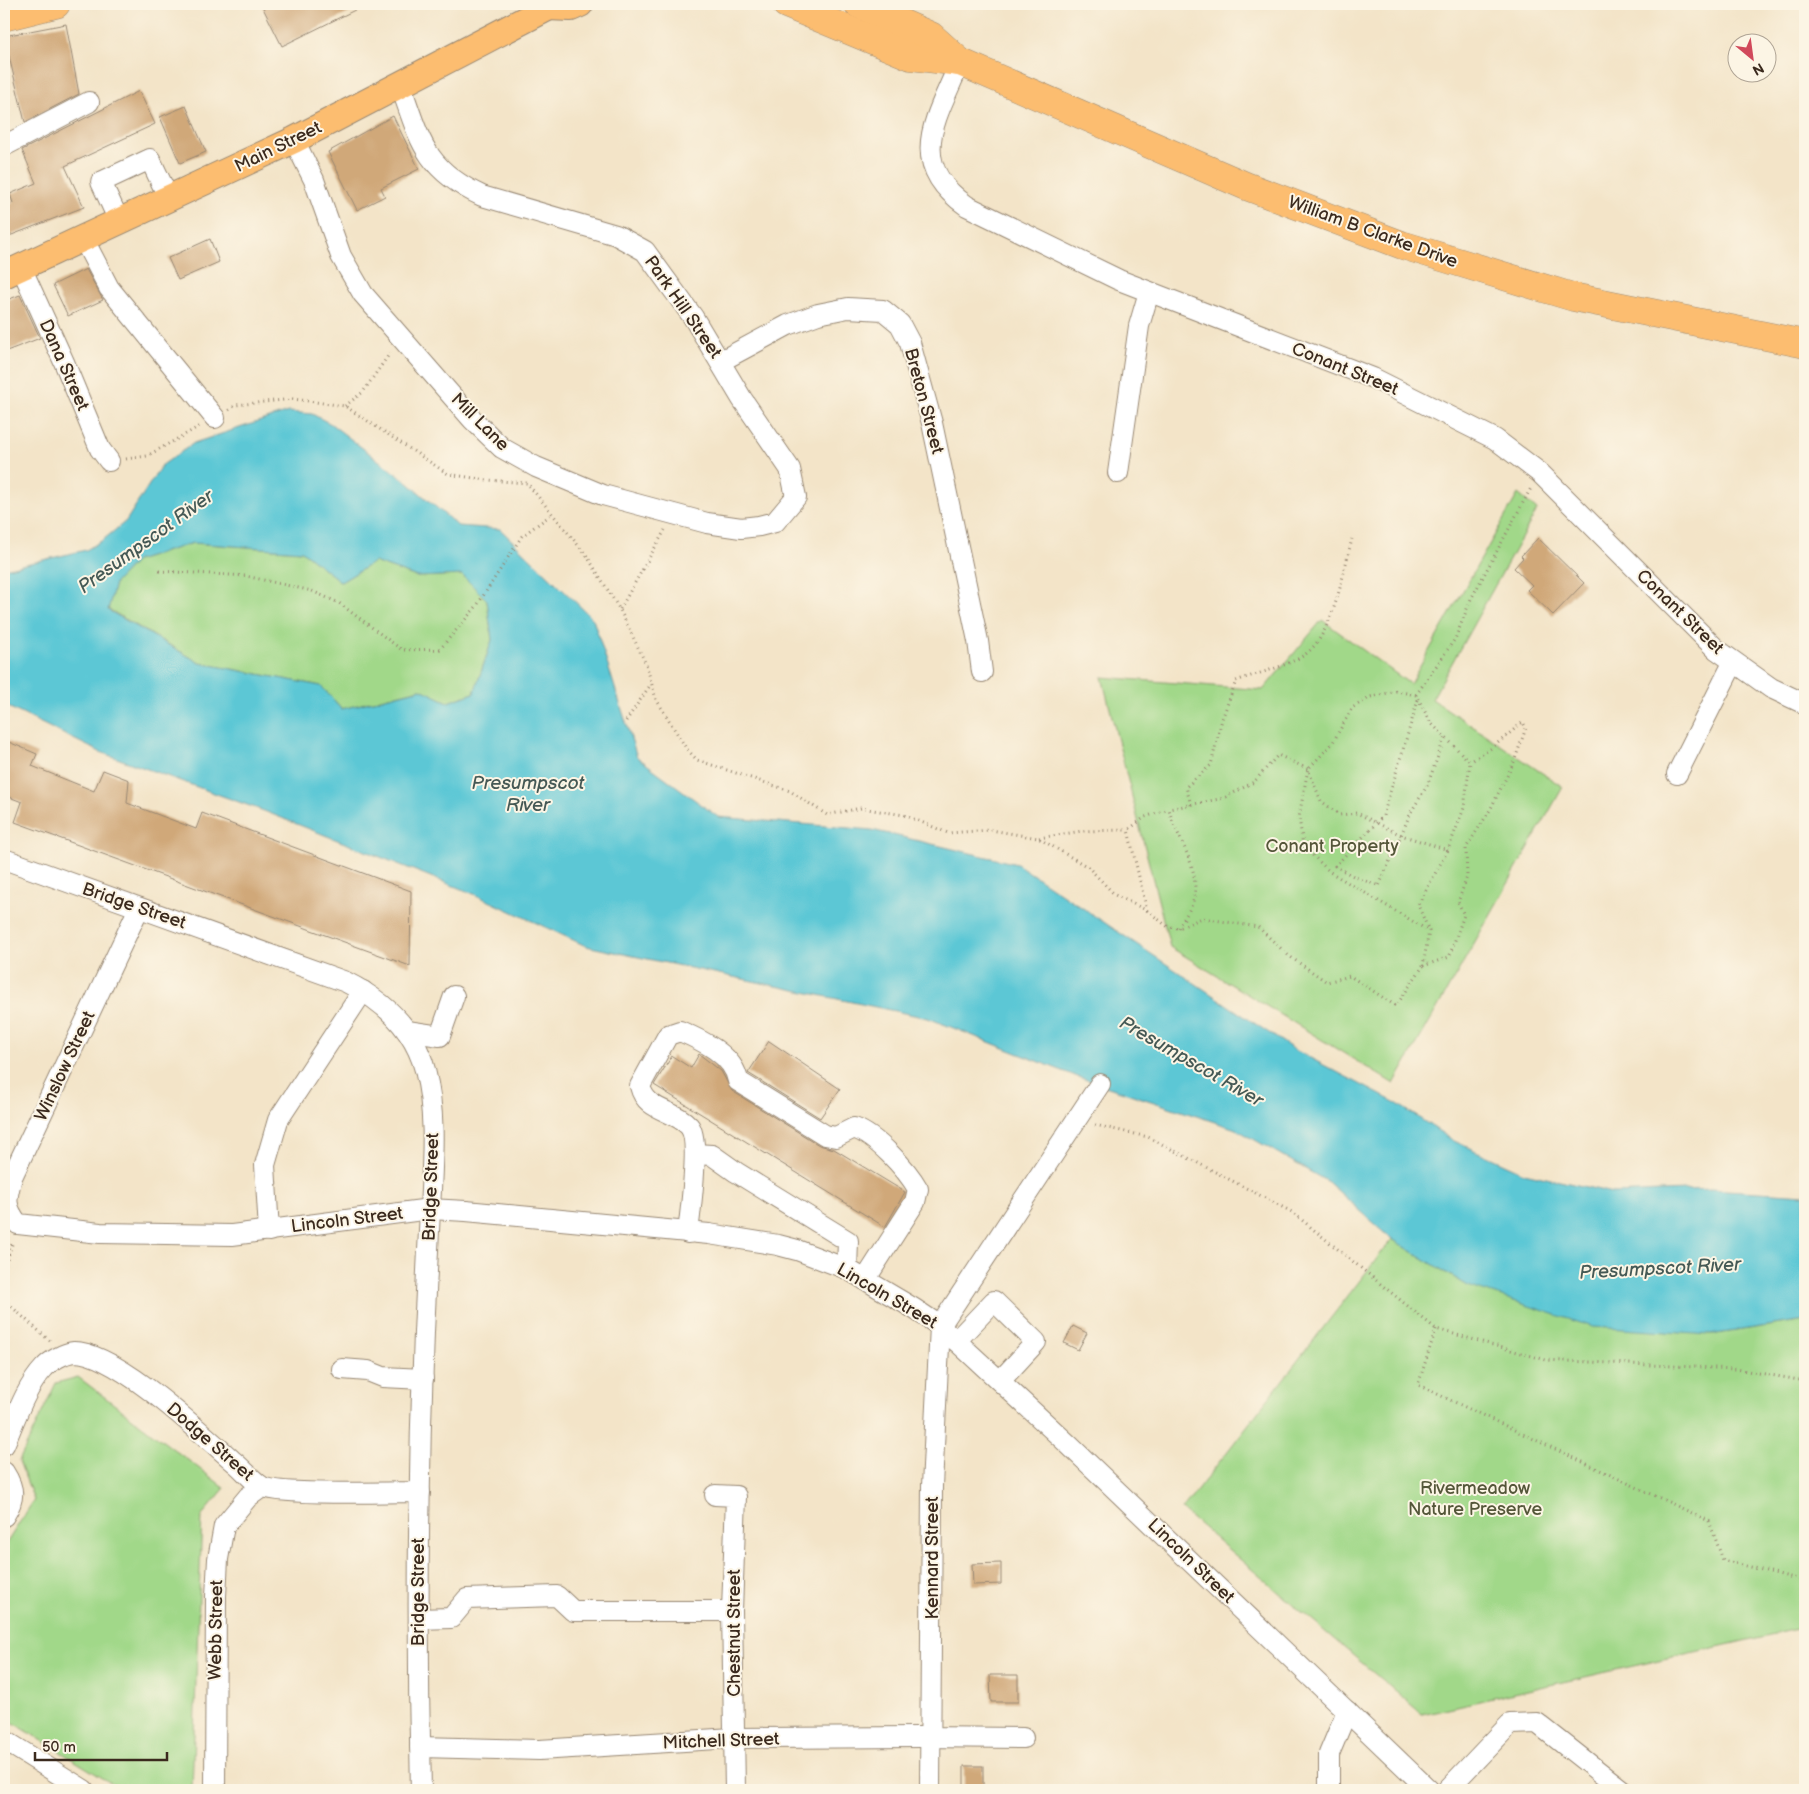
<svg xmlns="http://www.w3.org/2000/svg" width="1809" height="1794" viewBox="0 0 1809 1794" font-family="'Balsamiq Sans',sans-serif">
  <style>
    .green { fill: #a1d889; stroke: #6e8154 }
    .water { fill: #5cc7d5; stroke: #4c787a; fill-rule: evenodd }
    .building { fill: #d0a879 }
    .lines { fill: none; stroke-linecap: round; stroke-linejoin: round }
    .minor-casing { stroke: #978773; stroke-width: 22 }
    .major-casing { stroke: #978773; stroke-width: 28 }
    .highway-casing { stroke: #978773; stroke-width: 29 }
    .path { stroke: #978773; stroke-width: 3; stroke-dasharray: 1 4; stroke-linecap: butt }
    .minor { stroke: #fff; stroke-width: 20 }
    .major { stroke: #fcbd6f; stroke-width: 26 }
    .highway { stroke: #fcbd6f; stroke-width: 28 }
    .labels { text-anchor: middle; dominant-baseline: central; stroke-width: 4; stroke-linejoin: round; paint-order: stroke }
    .street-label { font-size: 18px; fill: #3b2a1e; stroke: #fcf5e5 }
    .park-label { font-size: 18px; fill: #545639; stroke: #fcf5e5 }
    .water-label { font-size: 19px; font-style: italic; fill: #455955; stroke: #fcf5e5 }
  </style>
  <rect width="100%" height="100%" fill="#fcf5e5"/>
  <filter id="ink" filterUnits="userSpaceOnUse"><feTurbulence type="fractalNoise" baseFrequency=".02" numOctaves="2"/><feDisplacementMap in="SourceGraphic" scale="10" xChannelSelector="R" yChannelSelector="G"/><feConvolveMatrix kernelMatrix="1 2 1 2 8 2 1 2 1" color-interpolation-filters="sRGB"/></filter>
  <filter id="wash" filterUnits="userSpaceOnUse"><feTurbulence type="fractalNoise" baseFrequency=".0096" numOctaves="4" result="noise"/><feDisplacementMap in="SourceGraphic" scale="20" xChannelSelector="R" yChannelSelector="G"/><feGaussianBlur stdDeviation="1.12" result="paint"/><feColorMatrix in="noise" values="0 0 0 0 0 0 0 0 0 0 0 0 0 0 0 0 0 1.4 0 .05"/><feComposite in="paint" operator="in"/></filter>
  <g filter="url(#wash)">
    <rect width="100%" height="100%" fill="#f3e4c8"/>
    <g class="green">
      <polygon points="1518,494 1537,510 1432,699 1563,787 1394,1084 1170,947 1102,677 1263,690 1322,620 1410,684"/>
      <polygon points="193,543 302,551 341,582 374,562 417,577 462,575 487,600 492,640 474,693 448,702 420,689 342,709 321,686 200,663 108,609 115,583 136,561"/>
      <polygon points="1392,1239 1468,1286 1710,1335 1805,1320 1805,1627 1422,1714 1182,1510"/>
      <polygon points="78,1377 225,1488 202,1515 192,1790 122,1790 4,1717 4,1547 34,1500 19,1461 56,1383"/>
    </g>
    <path class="water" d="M288,412L312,414L331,424L407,482L458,526L500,529L593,619L637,757L718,817L872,830L1017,864L1293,1049L1396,1103L1454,1141L1524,1173L1613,1193L1711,1189L1805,1195V1320L1710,1335L1593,1327L1468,1286L1392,1239L1328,1182L1236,1129L1078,1077L928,1018L586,946L474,894L264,811L100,752L4,705V569L86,550L103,540L126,521L161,466L194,443ZM193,543L302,551L341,582L374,562L417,577L462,575L487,600L492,640L474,693L448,702L421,689L342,709L321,686L200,663L108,610L115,583L136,561Z"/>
    <g id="blocks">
      <g class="building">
        <polygon points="261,4 367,4 282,46"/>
        <polygon points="66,24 79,94 25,122 4,36"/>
        <polygon points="139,91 155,124 65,166 84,207 4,238 4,207 13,203 10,194 36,183 22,150"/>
        <polygon points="186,106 206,152 180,163 160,117"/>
        <polygon points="393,116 419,169 381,188 385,196 357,210 328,152"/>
        <polygon points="210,239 219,262 178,280 168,258"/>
        <polygon points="86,269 103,300 68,316 53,285"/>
        <polygon points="20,295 40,338 4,352 4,301"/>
        <polygon points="1538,538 1584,583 1553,615 1527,590 1532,585 1514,568 1523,558 1521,556"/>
        <polygon points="4,740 37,754 32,766 94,791 103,770 129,780 127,803 196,829 202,813 411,891 410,966 15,822 22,802 4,795"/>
        <polygon points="769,1041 840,1089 820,1118 748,1073"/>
        <polygon points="699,1054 721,1071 732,1091 819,1145 834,1149 905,1192 885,1227 654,1085 672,1056 691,1068"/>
        <polygon points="1073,1326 1087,1333 1078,1350 1064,1343"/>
        <polygon points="1001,1563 1001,1584 973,1585 972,1564"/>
        <polygon points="990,1675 1018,1675 1018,1702 991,1702"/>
        <rect x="964" y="1766" width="19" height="24"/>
      </g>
    </g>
  </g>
  <g filter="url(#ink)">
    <use href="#blocks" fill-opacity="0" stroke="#978773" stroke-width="1"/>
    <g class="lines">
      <g class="minor-casing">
        <g id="minor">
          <path d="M960,62C937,118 904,162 967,206L1119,280L1373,378L1495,439L1540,473L1716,649L1771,688L1805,704"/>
          <path d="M294,140L314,180L341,256L363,294L472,419L502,448L536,467L603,495L707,523L741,528L759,526L775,522L796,497L790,469L742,399L693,317L645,251L616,235L482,196C424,169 420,140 400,84"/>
          <polyline points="4,146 89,102"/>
          <polyline points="120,223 101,182 150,159 169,199"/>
          <polyline points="84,240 109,288 215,418"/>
          <polyline points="21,267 64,362 100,449 109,461"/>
          <polyline points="721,361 788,325 818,314 848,308 883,310 900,324 910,343 932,423 978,641 982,672"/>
          <polyline points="1118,473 1139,326 1149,292"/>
          <polyline points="1677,774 1733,663"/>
          <path d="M4,859L346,982C384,1001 414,1028 425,1070C437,1117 432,1163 430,1210C428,1251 426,1291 424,1332C418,1485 417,1638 421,1790"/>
          <path d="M139,908L12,1177C6,1200 4,1205 18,1224L100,1233L232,1235L430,1209L466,1211L709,1234L778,1245L797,1250L847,1269L913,1308L940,1326L1069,1445L1429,1790"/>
          <polyline points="407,1031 440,1036 454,996"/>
          <polyline points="695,1154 712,1155 736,1172 848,1241 847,1269"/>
          <polyline points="269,1231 265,1165 278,1120 363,991"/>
          <path d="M688,1233C690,1213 701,1139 689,1126C674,1109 646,1112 640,1086L668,1035L680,1031C701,1040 734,1055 738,1081L825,1135L836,1137L854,1128C876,1136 906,1168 918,1189L915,1202L865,1280"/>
          <polyline points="940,1326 1100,1084"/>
          <polyline points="956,1341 994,1301 1036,1342 1000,1381"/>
          <polyline points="342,1369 368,1371 383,1377 423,1379"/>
          <path d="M4,1445C15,1420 25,1388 44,1368C50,1361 64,1353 74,1352C116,1352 200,1432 232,1460C242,1468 251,1479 261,1486C277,1496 394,1492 420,1492"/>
          <path d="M4,1472C15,1489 15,1499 4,1516"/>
          <polyline points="715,1495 736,1496 732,1611 735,1790"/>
          <polyline points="419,1619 451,1618 467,1599 557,1596 573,1611 732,1611"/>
          <polyline points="4,1740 84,1790"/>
          <polyline points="420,1747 539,1750 733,1738 919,1737 1023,1738"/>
          <polyline points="215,1790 216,1596 218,1559 224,1526 248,1497 262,1487"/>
          <polyline points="930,1790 932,1486 940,1326"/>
          <polyline points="1329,1790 1329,1754 1347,1711"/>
          <polyline points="1447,1790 1510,1724 1537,1723 1622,1790"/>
        </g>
      </g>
      <g class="major-casing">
        <g id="major">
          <polyline points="546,7 571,8 580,4"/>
          <polyline points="4,275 294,140 555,4"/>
        </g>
      </g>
      <g class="highway-casing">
        <g id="highway">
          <polyline points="786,4 911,56 960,62 1246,186 1402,245 1573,297 1805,344"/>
          <polyline points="858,4 931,36 960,62"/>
          <polyline points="4,17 56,4"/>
        </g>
      </g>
      <g class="path">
        <polyline points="345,406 363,392 390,353"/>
        <polyline points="229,410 236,405 293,399 345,406 448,474 487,480 527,483 587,556 620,610 646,664 656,699 686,748 697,760 790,791 827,815 861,808 904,815 948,833 991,830 1038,838 1088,867 1115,895 1148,911 1168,927 1179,928 1202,918 1258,927 1289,956 1327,982 1350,976 1396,1006 1423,966 1429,931 1418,905 1448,850 1464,808 1470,762 1431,723 1416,695 1397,691 1371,697 1352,708 1332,744 1308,769 1299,817 1303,846 1330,872 1429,931"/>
        <polyline points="126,459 147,456 200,426"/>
        <polyline points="159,571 246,576 312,591 339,603 402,650 440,649 476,607 522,536 552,514"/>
        <polyline points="620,609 665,530"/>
        <polyline points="1416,695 1455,639 1471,599 1531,488"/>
        <polyline points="1418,700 1383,816 1335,866 1355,877 1379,886 1411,812 1427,786 1445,737"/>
        <polyline points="626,721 651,684"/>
        <path d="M1191,805L1186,787L1211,765L1222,719L1236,681C1255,674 1284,667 1301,657C1333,640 1343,572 1352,539"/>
        <polyline points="1039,838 1082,831 1128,830"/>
        <polyline points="1147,911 1128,830 1145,817 1169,809"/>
        <path d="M1179,928C1183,918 1193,907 1194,897C1200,865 1176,838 1169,809L1224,798L1254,782L1278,755L1308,769L1321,801L1340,815L1357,813L1401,835L1448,850"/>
        <polyline points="1423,966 1449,957 1464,915 1458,902 1467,877 1466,848 1490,810 1514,762 1526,728 1523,722 1493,747 1470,762"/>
        <polyline points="1095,1125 1148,1137 1292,1212 1436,1329 1546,1360 1736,1369 1805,1381"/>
        <polyline points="4,1269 13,1241"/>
        <polyline points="4,1300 50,1341"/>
        <polyline points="1436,1329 1418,1385 1709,1521 1723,1560 1805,1581"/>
      </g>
      <use href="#minor" class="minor"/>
      <use href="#major" class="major"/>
      <use href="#highway" class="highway"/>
    </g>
  </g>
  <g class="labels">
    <g class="street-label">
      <text transform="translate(278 147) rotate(-26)">Main Street</text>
      <text transform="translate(1373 232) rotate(20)">William B Clarke Drive</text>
      <text transform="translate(683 307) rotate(55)">Park Hill Street</text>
      <text transform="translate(64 365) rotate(66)">Dana Street</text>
      <text transform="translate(1345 369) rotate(22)">Conant Street</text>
      <text transform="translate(924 401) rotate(75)">Breton Street</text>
      <text transform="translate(480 422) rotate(45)">Mill Lane</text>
      <text transform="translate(1680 612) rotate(44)">Conant Street</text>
      <text transform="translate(134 906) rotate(19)">Bridge Street</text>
      <text transform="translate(65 1066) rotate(-65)">Winslow Street</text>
      <text transform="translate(431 1187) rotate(-88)">Bridge Street</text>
      <text transform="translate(347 1220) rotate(-7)">Lincoln Street</text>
      <text transform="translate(887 1296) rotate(30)">Lincoln Street</text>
      <text transform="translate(210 1442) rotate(41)">Dodge Street</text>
      <text transform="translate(932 1558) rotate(-90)">Kennard Street</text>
      <text transform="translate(1191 1561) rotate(44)">Lincoln Street</text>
      <text transform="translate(418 1592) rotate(-90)">Bridge Street</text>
      <text transform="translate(216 1630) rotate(-89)">Webb Street</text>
      <text transform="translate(734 1633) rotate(-90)">Chestnut Street</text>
      <text transform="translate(721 1741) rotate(-2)">Mitchell Street</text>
    </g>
    <g class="park-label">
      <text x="1332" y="846">Conant Property</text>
      <text x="1475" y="1488">Rivermeadow<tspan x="1475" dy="21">Nature Preserve</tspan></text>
    </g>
    <g class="water-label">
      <text transform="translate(146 542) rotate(-36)">Presumpscot River</text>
      <text x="528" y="783">Presumpscot<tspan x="528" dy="22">River</tspan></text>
      <text transform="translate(1191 1062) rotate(30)">Presumpscot River</text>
      <text transform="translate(1660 1269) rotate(-3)">Presumpscot River</text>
    </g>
  </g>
  <rect width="1809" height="1794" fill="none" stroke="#fcf5e5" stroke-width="20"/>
  <g transform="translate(1752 58) rotate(151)"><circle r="24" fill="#fcf5e5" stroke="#afa495"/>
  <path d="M0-4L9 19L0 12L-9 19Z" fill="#d1495b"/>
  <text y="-8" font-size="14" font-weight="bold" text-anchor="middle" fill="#3b2a1e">N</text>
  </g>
  <path d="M35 1752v8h132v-8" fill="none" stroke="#3b2a1e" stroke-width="2.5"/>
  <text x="42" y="1752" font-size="15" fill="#3b2a1e" stroke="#fcf5e5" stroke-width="4" paint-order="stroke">50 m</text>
</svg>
